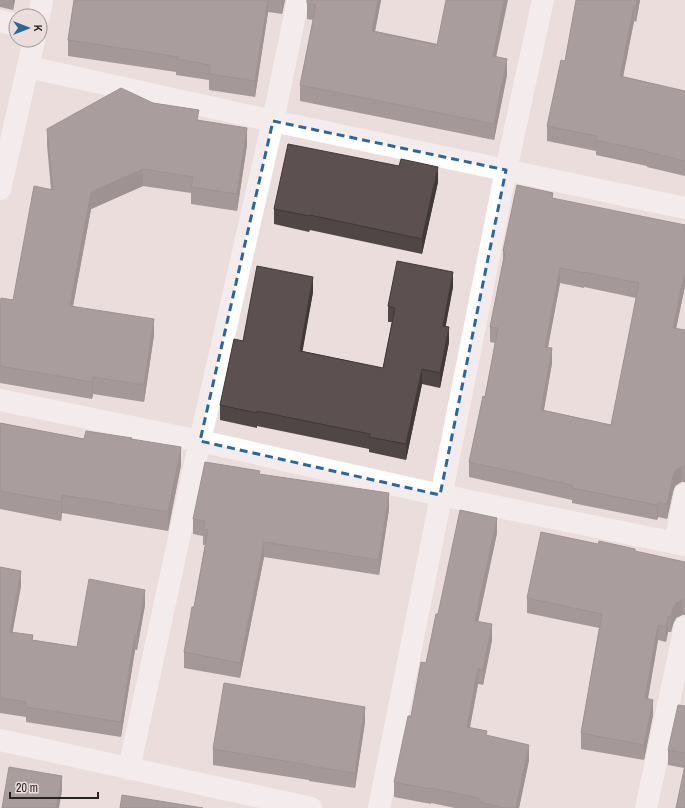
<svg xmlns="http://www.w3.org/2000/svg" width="685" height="808" viewBox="0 0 685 808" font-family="'Archivo Narrow',sans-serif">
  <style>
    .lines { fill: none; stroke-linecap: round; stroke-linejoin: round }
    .minor { stroke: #fff; stroke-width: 22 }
    .wall { fill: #4f4645; fill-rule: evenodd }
    .shaded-wall { fill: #403938 }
    .building { fill: #5c5150; stroke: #403938; fill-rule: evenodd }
    .marked { fill: none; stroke: #29679e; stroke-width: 3; stroke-dasharray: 8 5; stroke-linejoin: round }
  </style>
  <rect width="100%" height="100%" fill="#ebdddc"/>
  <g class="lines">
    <g class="minor">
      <polyline points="39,16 42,0"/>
      <polyline points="0,21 16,25"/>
      <polyline points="28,67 273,121 685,208"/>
      <polyline points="0,189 34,40"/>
      <polyline points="0,400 200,441 440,495 685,545"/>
      <polyline points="675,543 685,494"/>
      <polyline points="0,740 311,808"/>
      <polyline points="129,769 200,441 273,121 298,0"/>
      <polyline points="379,808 506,170 543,0"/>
      <polyline points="646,808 685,627"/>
    </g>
  </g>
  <g class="wall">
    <polygon points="0,0 15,0 13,10 0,7"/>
    <polygon points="74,0 285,0 282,14 268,12 255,97 209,90 209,80 176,75 176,72 68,56 68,40"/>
    <polygon points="381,0 375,31 496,56 507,75 494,140 300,101 300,85 313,20 307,19 307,3"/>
    <polygon points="579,0 640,0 636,22 634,21 623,77 685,91 685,176 647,167 647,166 596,155 596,151 547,141 547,126 565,61"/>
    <polygon points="153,103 199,120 247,145 237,211 191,204 191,193 143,186 91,209 73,306 154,335 144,402 93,394 92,399 0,383 0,303 13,300 51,190 47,145 47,129"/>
    <polygon points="438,182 422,254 310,230 309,232 274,224 274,209"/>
    <path d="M553,198L685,286L676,329L685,330V482H681L675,486L673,492L667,519L658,517L657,520L572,503V500L469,477V462L485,397L495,343L490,342V327L503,261V251ZM560,283L584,288V287L636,298L611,425L544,410L552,363L548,347Z"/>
    <polygon points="453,287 445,327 449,342 440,388 422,384 406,460 369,452 369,449 257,426 257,428 220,420 220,405 243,341 313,292 302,351 383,368 392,322 388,322 388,306"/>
    <polygon points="0,423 84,439 132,439 181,465 168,531 62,513 61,521 0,509"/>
    <polygon points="260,474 389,509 379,575 264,557 240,678 184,668 184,652 194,607 205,545 203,545 203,536 193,534 193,519"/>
    <polygon points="497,533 478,622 492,640 483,685 478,684 470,727 487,736 529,760 519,808 455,808 431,803 431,804 394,797 394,782 411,716 426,663 438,614"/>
    <polygon points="598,544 685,562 685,615 682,615 676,618 673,624 671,632 668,632 666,642 658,640 648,699 653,715 644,760 581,749 581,733 599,628 527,613 527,598"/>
    <polygon points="0,567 21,586 12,632 33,640 77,647 145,605 137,650 135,650 121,737 26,722 26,717 0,713"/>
    <polygon points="685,706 685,808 684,768 668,765 668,750"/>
    <polygon points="365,722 355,788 309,781 309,780 213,765 213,749"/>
  </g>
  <g class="shaded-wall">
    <polygon points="13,0 15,0 13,10"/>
    <polygon points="268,0 268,12 255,97 255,81"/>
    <polygon points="282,0 285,0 282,14"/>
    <polygon points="378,0 381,0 372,47 372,31"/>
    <polygon points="504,0 508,0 493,72 493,56"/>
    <polygon points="637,0 640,0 636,22 636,6"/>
    <polygon points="634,6 634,21 620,92 620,76"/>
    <polygon points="507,59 507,75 494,140 494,124"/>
    <polygon points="247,128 247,145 237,211 237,194"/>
    <polygon points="438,167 438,182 422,254 422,239"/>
    <polygon points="143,169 143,186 91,209 70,322 70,306 91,192"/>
    <polygon points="560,268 560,283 545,362 545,347"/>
    <polygon points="685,271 685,286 673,343 673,328"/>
    <polygon points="453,272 453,287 443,341 443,326"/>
    <polygon points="313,277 313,292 300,366 300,351"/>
    <polygon points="154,319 154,335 144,402 144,385"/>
    <polygon points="449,327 449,342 440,388 440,373"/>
    <polygon points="552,348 552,363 541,425 541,410"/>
    <polygon points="422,369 422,384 406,460 406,444"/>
    <polygon points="93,377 93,394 92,399 92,382"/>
    <polygon points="181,447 181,465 168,531 168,512"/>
    <polygon points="681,467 681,482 675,486 673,492 667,519 667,504 673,476 675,471"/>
    <polygon points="389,493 389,509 379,575 379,560"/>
    <polygon points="62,495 62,513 61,521 61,502"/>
    <polygon points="658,502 658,517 657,520 657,505"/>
    <polygon points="497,518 497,533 475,636 475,621"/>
    <polygon points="264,542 264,557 240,678 240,663"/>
    <polygon points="21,571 21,586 10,647 10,632"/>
    <polygon points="145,590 145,605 137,650 137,635"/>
    <polygon points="682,600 682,615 676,618 673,624 671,632 671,617 673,609 676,603"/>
    <polygon points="668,616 668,632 666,642 666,627"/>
    <polygon points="492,624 492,640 483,685 483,670"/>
    <polygon points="658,625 658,640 645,713 645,698"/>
    <polygon points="135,635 135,650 121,737 121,722"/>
    <polygon points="478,669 478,684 467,742 467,727"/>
    <polygon points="653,700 653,715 644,760 644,745"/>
    <polygon points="365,707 365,722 355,788 355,773"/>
    <polygon points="529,745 529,760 519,808 516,808"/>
    <polygon points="62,776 62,791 59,808 56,808"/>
  </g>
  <g class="building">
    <polygon points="74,0 268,0 255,81 209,74 210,65 176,59 179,57 68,40"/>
    <polygon points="307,0 378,0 372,31 437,45 446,0 504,0 493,56 507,59 494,124 300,85 316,5 307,3"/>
    <polygon points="576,0 637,0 636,6 634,6 620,76 685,91 685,161 647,152 647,151 596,140 597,136 547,126 561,60 565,61"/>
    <polygon points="121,88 153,103 199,110 197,120 247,128 237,194 191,187 193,177 143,169 91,192 70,306 154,319 144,385 93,377 92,382 0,366 0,303 1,298 13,300 34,186 53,190 47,129"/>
    <polygon points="288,144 399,166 401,159 438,167 422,239 310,215 309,216 274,209"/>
    <path d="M517,185L553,193L552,198L685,225V271L673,328L685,330V467H681L675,471L673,476L667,504L658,502L657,505L572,488V485L469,462L483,396L485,397L498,328L490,327L505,252L503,251ZM560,268L584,273V272L639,283L611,425L541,410L552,348L545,347Z"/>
    <polygon points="397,261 453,272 443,326 449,327 440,373 422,369 406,444 369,437 370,434 257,411 257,413 220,405 234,339 243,341 257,266 313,277 300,351 383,368 395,308 388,306"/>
    <polygon points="0,423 84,439 86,431 132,438 131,439 181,447 168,512 62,495 61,502 0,491"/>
    <polygon points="205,462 260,471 259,474 389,493 379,560 264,542 240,663 184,652 192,607 194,607 208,530 203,530 205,521 193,519"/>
    <polygon points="460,510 497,518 475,621 492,624 483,670 478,669 467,727 487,731 486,735 529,745 516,808 505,808 478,802 479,798 431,788 431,789 394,782 408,716 411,716 421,662 426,663 436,614 438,614"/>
    <polygon points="541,532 598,544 599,541 635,549 635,551 685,562 685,600 682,600 676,603 673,609 671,617 668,616 666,627 658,625 645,698 653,700 644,745 581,733 602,614 527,598"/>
    <polygon points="0,567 21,571 10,632 33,635 32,640 77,647 89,579 145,590 137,635 135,635 121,722 26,707 26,702 0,698"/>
    <polygon points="224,683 365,707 355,773 309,766 309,765 213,749"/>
    <polygon points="678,705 685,706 685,753 668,750"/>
    <polygon points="685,765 685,808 676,808"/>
    <polygon points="9,767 62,776 56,808 2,808"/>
    <polygon points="122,795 203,808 120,808"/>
  </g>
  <path d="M0 0H685V808H0ZM273,121L506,170L440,495L200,441Z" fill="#ebdddc" fill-opacity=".55" fill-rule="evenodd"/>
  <path class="marked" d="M273,121L506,170L440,495L200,441Z"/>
  <g transform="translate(28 28) rotate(90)"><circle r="19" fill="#ebdddc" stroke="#9d9392"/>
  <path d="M0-3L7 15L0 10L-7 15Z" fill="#29679e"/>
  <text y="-6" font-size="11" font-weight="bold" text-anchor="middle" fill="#282323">K</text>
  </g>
  <path d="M10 792v6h88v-6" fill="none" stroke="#282323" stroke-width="2"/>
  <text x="16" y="792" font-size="12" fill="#282323" stroke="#ebdddc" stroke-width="3" paint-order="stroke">20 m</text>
</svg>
